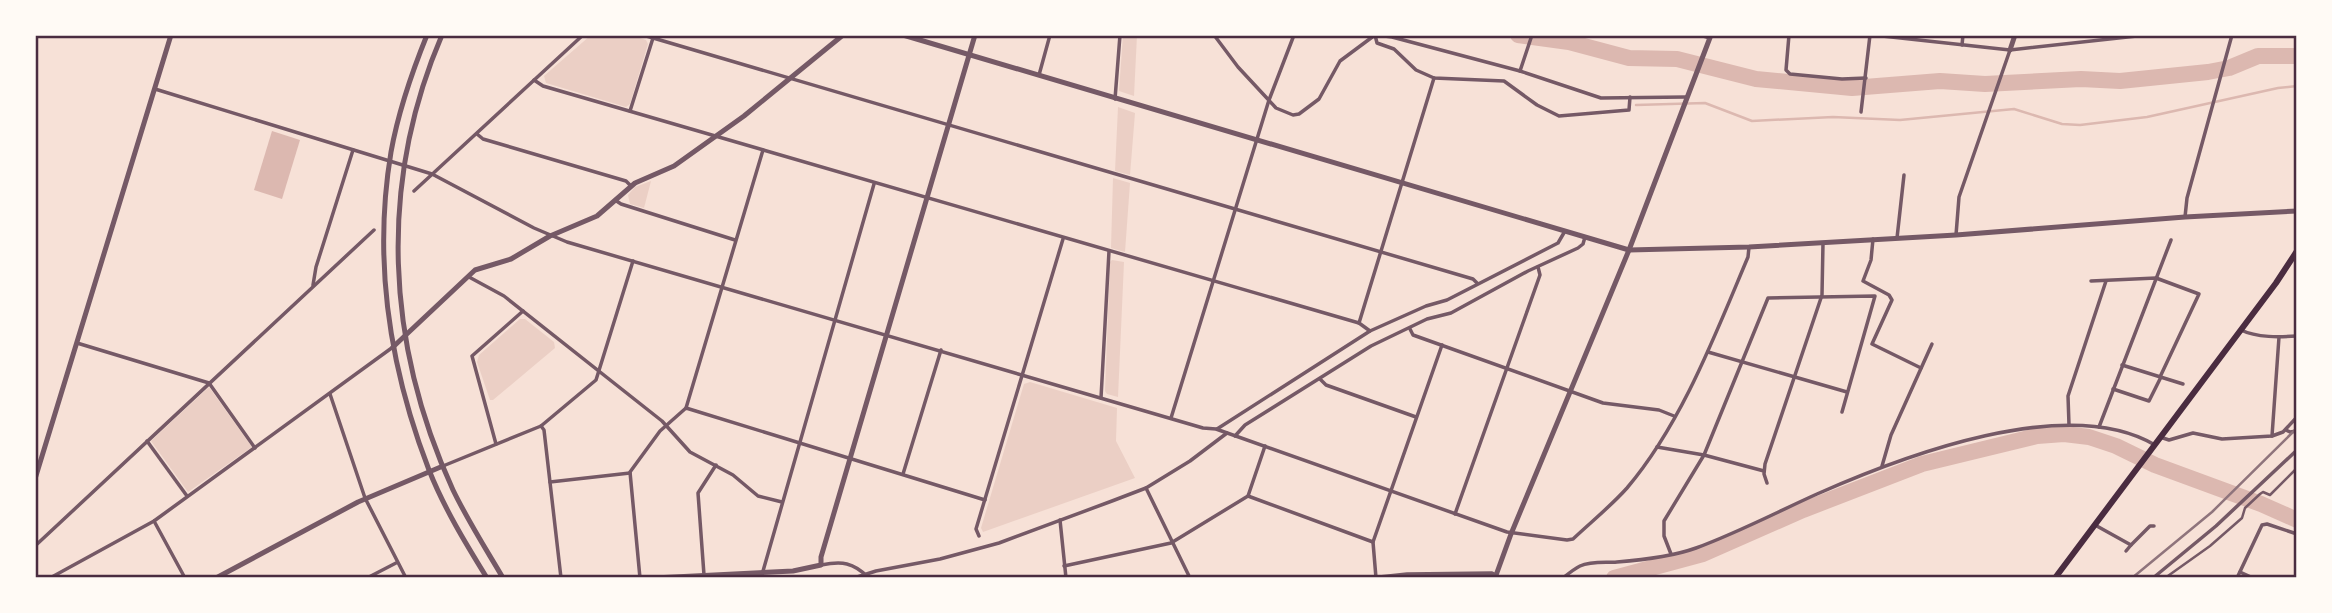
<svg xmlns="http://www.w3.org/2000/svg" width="2332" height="613" viewBox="0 0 2332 613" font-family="Cabin,sans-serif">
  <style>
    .green { fill: #ebcfc5 }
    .water { fill: #dcb8b0 }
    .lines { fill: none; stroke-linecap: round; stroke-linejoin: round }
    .stream { stroke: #dcb8b0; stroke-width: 2.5 }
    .river { stroke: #dcb8b0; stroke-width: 16 }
    .pedestrian { stroke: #755966; stroke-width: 2.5 }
    .minor { stroke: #755966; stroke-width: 3.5 }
    .tertiary { stroke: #755966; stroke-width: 5 }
    .primary { stroke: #4a2c40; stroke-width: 6 }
    .rail { stroke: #8f747c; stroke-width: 2.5 }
    .neatline { fill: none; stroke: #4a2c40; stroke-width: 2.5 }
  </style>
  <rect width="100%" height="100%" fill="#f7e1d7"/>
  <g class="green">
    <polygon points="591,35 631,35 646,40 648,44 630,104 626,107 546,83 544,76"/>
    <polygon points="1123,35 1137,35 1134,96 1119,91"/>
    <polygon points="1118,107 1135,113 1130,175 1115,171"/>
    <polygon points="1113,178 1130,183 1125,252 1111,248"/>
    <polygon points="651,181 644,208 630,204 628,195 635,187"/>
    <polygon points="1112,260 1124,262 1118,397 1107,394 1105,391 1110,262"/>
    <polygon points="520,319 525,319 554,342 555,348 493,400 490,400 477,362 479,355"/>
    <polygon points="1030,382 1117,408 1116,441 1135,478 983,532 981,528 1024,384"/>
    <polygon points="209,387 252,447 188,492 151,441"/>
  </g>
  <polygon class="water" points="272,131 300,140 282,199 254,190"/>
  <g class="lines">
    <polyline class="stream" points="1636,105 1705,103 1752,121 1833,117 1900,120 2014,109 2062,124 2080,125 2147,117 2278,88 2297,86"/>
    <g class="river">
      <polyline points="1518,35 1569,42 1629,58 1677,59 1756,79 1852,88 1940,81 1985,84 2081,79 2120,81 2208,72 2229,68 2258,56 2297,56"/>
      <polyline points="1614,578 1703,554 1803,510 1922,464 2037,436 2064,434 2089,437 2116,446 2155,465 2261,504 2297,520"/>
    </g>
    <polyline class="pedestrian" points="2165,578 2210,546 2242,518 2245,508 2260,494 2263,492 2270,495 2297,468"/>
    <g class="minor">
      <polyline points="643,35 1473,279 1477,283"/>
      <polyline points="1214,35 1238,67 1276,108 1293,115 1299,114 1319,99 1340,61 1375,35 1377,43 1394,49 1416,70 1434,78 1504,81 1537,105 1559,116 1629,110 1630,97"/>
      <polyline points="1377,35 1392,37 1520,71 1601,98 1686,97"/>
      <polyline points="1700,35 1710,38"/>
      <polyline points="1789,35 1786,70 1790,74 1842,79 1866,78"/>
      <polyline points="1873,35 2010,50 2146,35"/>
      <polyline points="1962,45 1963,35"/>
      <polyline points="1520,71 1532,35"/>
      <polyline points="1039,75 1050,35"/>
      <polyline points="534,80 543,86 1359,323 1370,331"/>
      <path d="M155,89L432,174L534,228L567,242L1203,428L1216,429L1507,532L1567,540L1573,539C1591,522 1611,506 1627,488C1682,423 1715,335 1748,257L1749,247"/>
      <polyline points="1115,99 1120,35"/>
      <polyline points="630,111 653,38"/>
      <polyline points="1861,112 1870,35"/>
      <polyline points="477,134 483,139 626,181 631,186"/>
      <polyline points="414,191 583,35"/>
      <polyline points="615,200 621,204 735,240"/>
      <polyline points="2185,217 2187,198 2232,35"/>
      <polyline points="1956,235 1959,197 2010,50"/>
      <polyline points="1897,238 1904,175"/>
      <polyline points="1873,239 1871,260 1863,281 1889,295 1892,300 1872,344 1921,368"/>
      <polyline points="469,277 504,296 662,421 690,452 733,475 758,496 782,502"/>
      <polyline points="2091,281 2156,278 2199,294 2160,377"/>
      <polyline points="313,285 316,267 353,150"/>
      <polyline points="1359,323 1434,78"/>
      <polyline points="1410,329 1413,335 1603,403 1659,410 1674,416"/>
      <path d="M2241,330C2257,338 2280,337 2297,336"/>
      <polyline points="77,343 209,383 255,448"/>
      <polyline points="1708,352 1847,392"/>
      <polyline points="2122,365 2183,384"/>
      <polyline points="1320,379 1326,385 1416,417"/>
      <polyline points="2113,389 2149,401 2161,377"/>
      <polyline points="330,394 365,498 406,578"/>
      <polyline points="1101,398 1109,251"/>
      <polyline points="686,408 763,150"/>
      <polyline points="1171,418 1269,100 1294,35"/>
      <polyline points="2069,425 2068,396 2106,281"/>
      <polyline points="541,426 544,430 561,578"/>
      <polyline points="2099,427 2171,240"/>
      <polyline points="1217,429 1370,331 1426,306 1447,300 1558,243 1565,231"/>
      <polyline points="2286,430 2290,432 2297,431"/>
      <polyline points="1235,436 1245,425 1371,346 1427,319 1451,313 1528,271 1578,248 1583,244 1585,237"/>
      <polyline points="2272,436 2279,337"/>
      <polyline points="2160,437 2169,440 2193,433 2222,439 2272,436 2283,432 2297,417"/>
      <polyline points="147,441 187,496"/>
      <polyline points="496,444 472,356 523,311"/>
      <polyline points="1657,447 1704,455 1764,471"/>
      <polyline points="443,466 541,426 596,380 633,261"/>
      <polyline points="1882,466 1891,435 1932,344"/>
      <polyline points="903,474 941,350"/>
      <polyline points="550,482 630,473"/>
      <polyline points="1767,483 1764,474 1765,464 1822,295 1823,243"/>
      <polyline points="1146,488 1190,578"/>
      <polyline points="1248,496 1373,542"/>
      <polyline points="1455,514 1540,275 1538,267"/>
      <polyline points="1060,520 1066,578"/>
      <polyline points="154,521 185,578"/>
      <polyline points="2095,525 2131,545 2150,526 2154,526"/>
      <polyline points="979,536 976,529 1063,239"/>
      <polyline points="35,546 374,230"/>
      <polyline points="2126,551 2131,545"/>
      <polyline points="1671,554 1664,536 1664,521 1704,455 1768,298 1875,296 1842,412"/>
      <path d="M821,565C842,561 853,562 869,578"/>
      <polyline points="1064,566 1171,543 1248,496 1265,446"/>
      <polyline points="2240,572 2253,578"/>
      <polyline points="704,575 698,493 716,465"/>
      <polyline points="50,578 154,521 393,347"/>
      <polyline points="367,578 396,563"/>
      <polyline points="640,578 630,472 660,431 686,408 985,500"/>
      <polyline points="761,578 874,184"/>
      <polyline points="854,578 876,571 940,559 999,543 1112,501 1146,488 1190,461 1227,433"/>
      <polyline points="1370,578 1407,574 1492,573 1496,575"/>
      <polyline points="1376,578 1373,542 1442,345"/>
      <path d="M1563,578C1568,574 1574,569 1580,566C1591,561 1606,563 1617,562C1643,560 1671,557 1696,548C1737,533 1777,512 1817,494C1903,456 2067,393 2155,445"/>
      <polyline points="2153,578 2216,526 2297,450"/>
      <polyline points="2237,578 2262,525 2267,524 2297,534"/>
    </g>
    <g class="tertiary">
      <path d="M427,35C412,72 398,113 391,152C373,260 390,369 429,470C444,508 466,544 487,578"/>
      <path d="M442,35C378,184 386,344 453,490C468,521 486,549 503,578"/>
      <polyline points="903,35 1629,250 1749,247 1956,235 2185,217 2297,211"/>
      <polyline points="2010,50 2015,35"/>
      <polyline points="393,347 475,270 511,259 550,236 597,216 635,183 674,166 744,116 843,35"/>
      <polyline points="35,479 171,35"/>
      <polyline points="216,578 358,502 443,466"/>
      <polyline points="654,578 793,571 821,565 821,557 975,35"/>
      <polyline points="1495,578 1511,534 1629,250 1711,35"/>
    </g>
    <polyline class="primary" points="2055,578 2276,283 2297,251"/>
    <polyline class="rail" points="2132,578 2212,512 2297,428"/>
  </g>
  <rect width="2332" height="613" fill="none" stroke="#fffaf5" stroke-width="74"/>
  <rect x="37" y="37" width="2258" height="539" class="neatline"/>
</svg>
